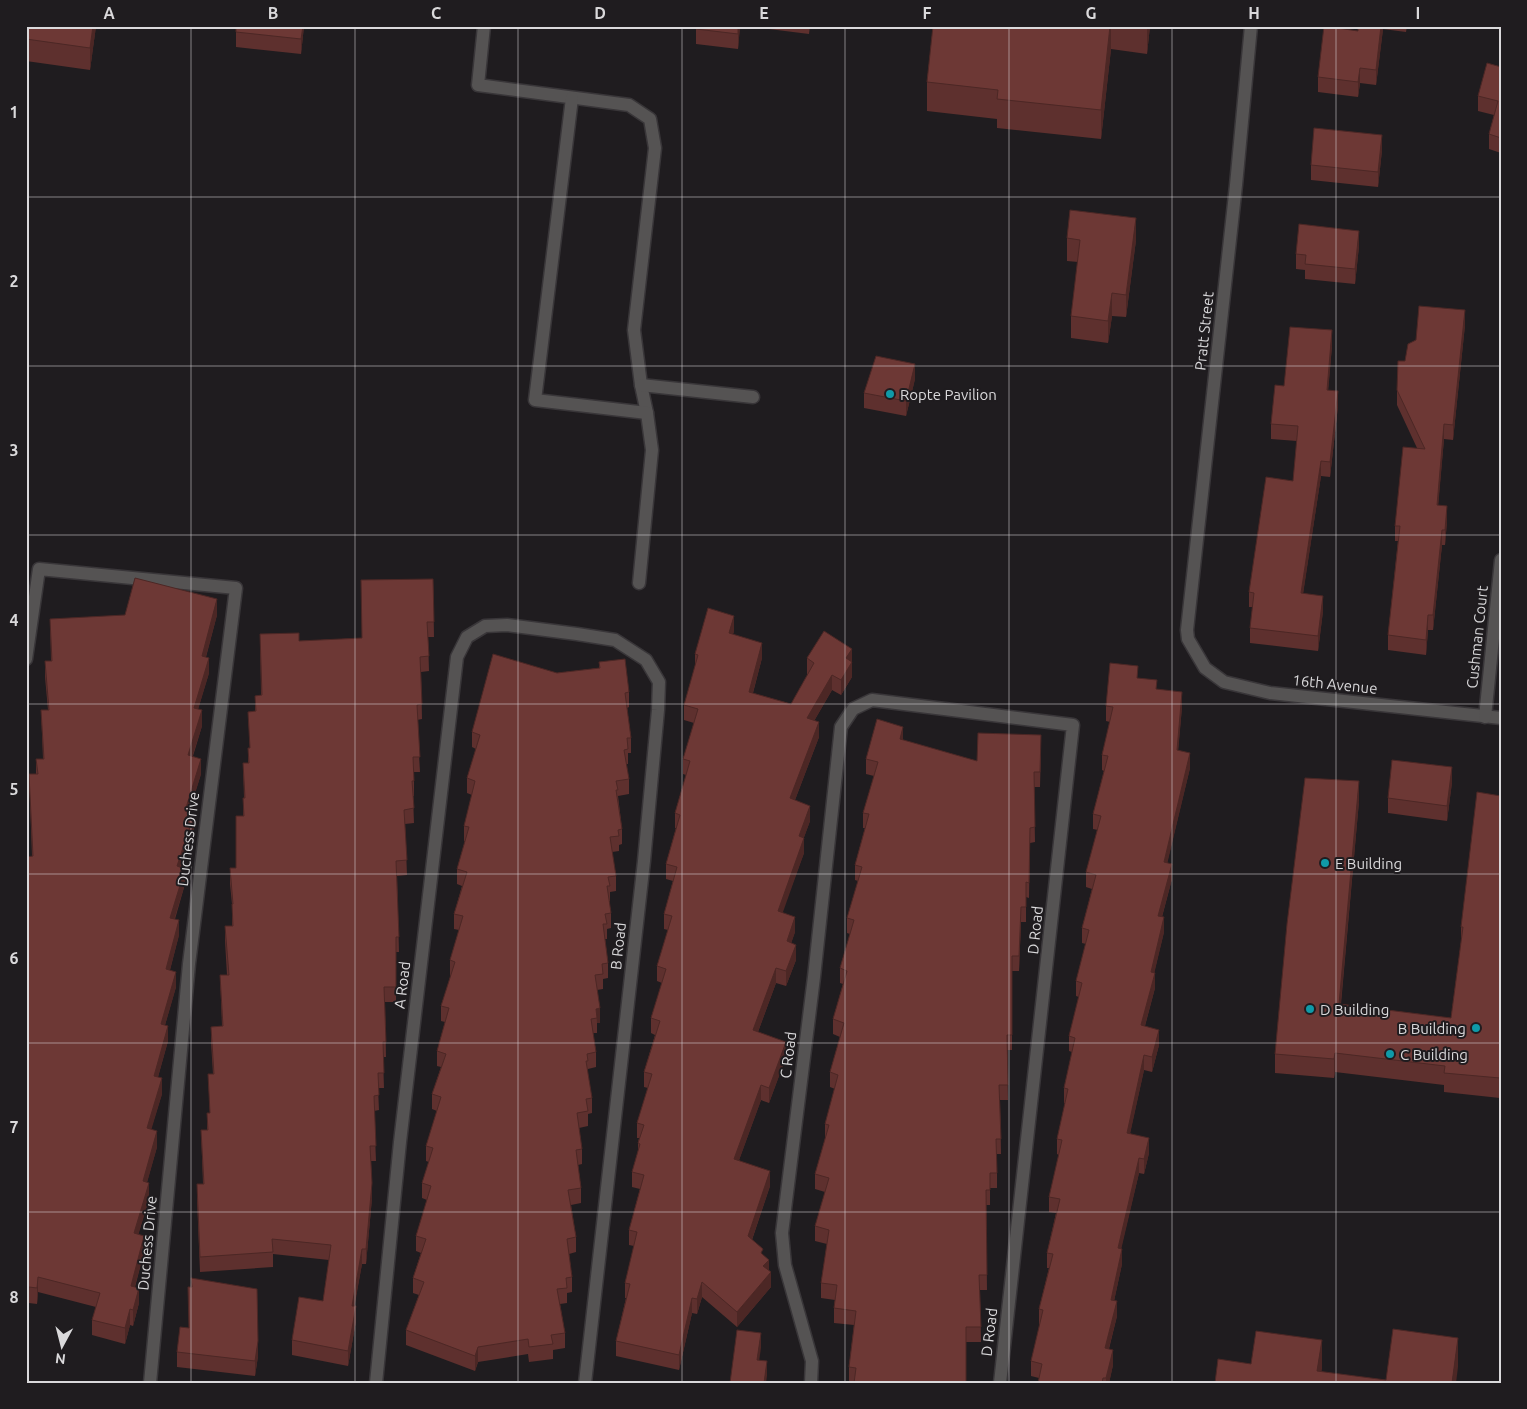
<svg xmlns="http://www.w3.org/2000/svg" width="1527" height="1409" viewBox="0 0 1527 1409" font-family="Ubuntu,sans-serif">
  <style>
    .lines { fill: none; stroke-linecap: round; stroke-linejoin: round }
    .minor-casing { stroke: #393639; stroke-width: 15 }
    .minor { stroke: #555353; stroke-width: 12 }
    .wall { fill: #5e302e }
    .shaded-wall { fill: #4c2725 }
    .building { fill: #6d3835; stroke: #4c2725 }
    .grid { fill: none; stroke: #dad9db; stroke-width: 1; stroke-opacity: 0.55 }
    .culture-dot { fill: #0f9aa8; stroke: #1f1c1f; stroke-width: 2 }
    .labels { text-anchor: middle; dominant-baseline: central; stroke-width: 4; stroke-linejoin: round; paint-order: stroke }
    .street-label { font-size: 15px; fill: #dad9db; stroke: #1f1c1f }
    .poi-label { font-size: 15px; fill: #dad9db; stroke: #1f1c1f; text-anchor: start }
    .neatline { fill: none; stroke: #dad9db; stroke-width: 2 }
    .grid-label { font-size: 16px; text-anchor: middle; font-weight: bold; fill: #dad9db }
  </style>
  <rect width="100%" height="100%" fill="#1f1c1f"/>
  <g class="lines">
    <g class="minor-casing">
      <g id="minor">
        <polyline points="484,26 478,85 629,105 650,119 655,148 634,330 641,385 647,413"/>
        <polyline points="1251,26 1236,185 1187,630 1188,639 1205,668 1224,682 1270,693 1501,718"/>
        <polyline points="572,98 535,400 647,413 652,450 639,583"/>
        <polyline points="641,385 753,397"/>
        <polyline points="26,659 39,569 236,588 189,964 150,1383"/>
        <polyline points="1485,717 1501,560"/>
        <polyline points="376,1383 400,1142 457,657 467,637 485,626 507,625 577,634 615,640 646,660 659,682 658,710 644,861 585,1383"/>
        <polyline points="811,1383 812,1361 785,1265 782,1233 814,977 841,727 853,709 872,700 1073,725 1000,1383"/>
      </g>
    </g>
    <use href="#minor" class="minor"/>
  </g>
  <g class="wall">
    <polygon points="26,26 96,26 90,70 26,61"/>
    <polygon points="236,26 304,26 301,54 236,47"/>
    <polygon points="696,26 740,26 738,49 696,44"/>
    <polygon points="769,26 810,26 809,34 769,29"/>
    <polygon points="933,26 1150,26 1147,54 1111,49 1101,139 997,128 997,119 927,111 927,82"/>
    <polygon points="1358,26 1407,26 1406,32 1383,29 1376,85 1360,83 1358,97 1318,92 1318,77 1358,31"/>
    <polygon points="1501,67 1501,153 1489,149 1489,134 1494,115 1478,111 1478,96"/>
    <polygon points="1382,150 1378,187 1311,180 1311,165"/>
    <polygon points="1067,238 1136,240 1126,317 1112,316 1108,343 1071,338 1071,316 1078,262 1067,261"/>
    <polygon points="1359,246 1355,284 1305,279 1305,270 1296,269 1296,254"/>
    <polygon points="1465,325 1453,440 1444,439 1438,505 1447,521 1445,545 1442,545 1433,630 1428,630 1426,655 1388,650 1388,635 1398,541 1395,541 1395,526 1417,448 1397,405 1397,390 1405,361"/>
    <polygon points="1332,346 1328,390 1338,406 1330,477 1321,476 1303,593 1323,611 1318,651 1250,643 1250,628 1253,607 1249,607 1249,592 1293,481 1297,441 1271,439 1271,424 1284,386"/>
    <polygon points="915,379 906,416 864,408 864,393"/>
    <polygon points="433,579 434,637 428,637 429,671 421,672 422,719 417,720 420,772 414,772 414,796 413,796 414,823 405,824 407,875 397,876 399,952 396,952 396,1002 385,1002 386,1057 383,1057 384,1088 378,1088 379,1110 374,1111 376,1161 371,1161 372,1198 366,1264 362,1264 354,1306 356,1321 348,1366 292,1355 292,1340 323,1301 329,1260 273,1254 273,1267 200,1272 197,1199 197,1184 203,1184 201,1130 207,1130 207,1113 210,1113 208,1074 213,1074 211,1042 211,1027 222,1026 220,975 227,975 225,941 225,926 232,926 232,904 230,884 230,868 236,868 243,816 244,798 243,763 248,763 248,748 250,748 248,712 255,711 255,696 261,695 260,634 299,641 362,638"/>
    <polygon points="217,615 206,657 209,673 198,709 202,726 193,756 201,774 189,812 194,830 181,868 185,884 175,919 179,935 170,970 176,987 165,1025 168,1041 158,1077 162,1094 151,1129 157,1147 147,1182 149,1199 138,1235 144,1252 135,1287 139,1303 133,1326 130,1325 125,1344 92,1335 92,1320 96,1307 38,1292 37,1304 29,1303 26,1328 32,856 29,774 36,774 36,759 43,759 41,710 48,710 45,677 45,661 51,661 50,619"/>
    <polygon points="734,631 733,634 762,658 753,693 791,704 808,674 807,674 807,658 852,664 852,677 841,695 832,690 814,721 819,737 795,800 810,821 804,837 804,853 782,912 795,932 791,943 796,960 786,986 776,983 758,1032 786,1057 769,1103 761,1100 739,1160 770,1186 752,1240 763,1255 769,1270 771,1287 737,1327 702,1297 697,1314 692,1313 679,1370 616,1356 616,1341 626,1298 625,1298 625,1283 634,1246 629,1245 629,1230 640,1189 632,1187 632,1172 638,1151 638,1143 639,1138 637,1138 637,1123 648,1088 644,1087 644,1072 655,1035 651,1033 651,1018 662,983 657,981 657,966 668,930 664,929 664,914 673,881 666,879 666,864 676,828 675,828 675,813 686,775 683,774 683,759 694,723 684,720 684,705 695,667 695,654"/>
    <polygon points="599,662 629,692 629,707 627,708 631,738 631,753 628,753 628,764 626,764 629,779 629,794 618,796 622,829 622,844 619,845 619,851 612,852 616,876 616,891 610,892 610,901 609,901 611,913 611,928 607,929 607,939 605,939 608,963 608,978 603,979 603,989 597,990 600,1023 597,1023 597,1033 593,1033 596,1052 596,1067 588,1069 588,1075 592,1098 592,1113 588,1114 588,1126 579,1128 582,1149 582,1164 578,1165 581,1188 581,1203 571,1205 576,1237 576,1252 569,1254 572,1277 572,1292 567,1293 567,1303 560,1304 565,1333 565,1348 553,1350 553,1359 529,1362 528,1354 478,1362 475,1371 406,1345 406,1330 419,1295 413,1293 413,1278 421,1253 416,1251 416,1236 427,1200 422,1198 422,1183 429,1162 426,1161 426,1146 437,1111 432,1109 432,1094 441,1067 437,1066 437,1051 445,1022 441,1021 441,1006 451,976 450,975 450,960 459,930 454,929 454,914 462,886 457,884 457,869 465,841 464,841 464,826 472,795 467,793 467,778 476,749 472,747 472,732 557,673 599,668"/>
    <polygon points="1138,678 1182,707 1178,750 1190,768 1167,863 1172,879 1162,917 1164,932 1154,973 1155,988 1145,1026 1159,1045 1152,1072 1144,1070 1130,1133 1149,1153 1144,1174 1139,1173 1121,1248 1122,1264 1114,1301 1117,1316 1109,1349 1113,1365 1109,1383 1038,1383 1039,1378 1031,1376 1031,1361 1040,1324 1039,1324 1039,1309 1049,1268 1047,1268 1047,1253 1056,1213 1049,1212 1049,1197 1059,1155 1057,1154 1057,1139 1065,1103 1064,1103 1064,1088 1072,1052 1069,1051 1069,1036 1079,997 1076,996 1076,981 1086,944 1082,943 1082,928 1092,889 1086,887 1086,872 1098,830 1093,829 1093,814 1104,771 1102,770 1102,755 1110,722 1106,721 1106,706"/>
    <polygon points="903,740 977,761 1041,750 1040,787 1034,787 1035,842 1030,843 1029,898 1026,897 1026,922 1021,922 1019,971 1012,971 1012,1050 1007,1050 1008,1100 1000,1100 1001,1154 997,1154 997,1188 990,1188 990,1205 986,1205 987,1290 980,1290 981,1342 966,1342 966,1383 849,1382 849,1367 854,1325 834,1323 834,1308 835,1300 821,1298 821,1283 827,1244 815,1241 815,1226 825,1192 815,1189 815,1174 825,1139 825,1124 835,1089 830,1087 830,1072 840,1037 833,1034 833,1019 843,984 840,983 840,968 850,934 847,933 847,918 858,881 855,880 855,865 865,828 863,828 863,813 874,776 866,774 866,759"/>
    <polygon points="1452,782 1447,821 1388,813 1388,798"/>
    <polygon points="1501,796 1500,1098 1444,1092 1444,1085 1335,1072 1334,1078 1275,1073 1275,1054 1359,801 1341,1004 1451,1018 1461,942 1461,927"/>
    <polygon points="191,1278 258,1356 255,1376 177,1367 177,1352 189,1328"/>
  </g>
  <g class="shaded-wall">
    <polygon points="93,26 96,26 90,70 90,48"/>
    <polygon points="303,26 304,26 301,54 301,39"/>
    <polygon points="738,26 740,26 738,49"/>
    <polygon points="1110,26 1111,26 1111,49 1101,139 1101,110"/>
    <polygon points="1147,26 1150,26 1147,54"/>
    <polygon points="1381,26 1383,26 1383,29 1376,85 1376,70"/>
    <polygon points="1360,68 1360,83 1358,97 1358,82"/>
    <polygon points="1382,135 1382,150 1378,187 1378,172"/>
    <polygon points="1136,218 1136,240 1126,317 1126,295"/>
    <polygon points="1359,231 1359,246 1355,284 1355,269"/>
    <polygon points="1112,293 1112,316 1108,343 1108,321"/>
    <polygon points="1465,310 1465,325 1453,440 1453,425"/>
    <polygon points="1332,330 1332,346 1327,405 1327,390"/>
    <polygon points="915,364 915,379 906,416 906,401"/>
    <polygon points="1338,391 1338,406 1330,477 1330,462"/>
    <polygon points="1444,424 1444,439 1437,520 1437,505"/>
    <polygon points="1321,461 1321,476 1301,608 1301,593"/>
    <polygon points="1447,506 1447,521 1445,545 1445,530"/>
    <polygon points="1442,530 1442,545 1433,630 1433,615"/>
    <polygon points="1323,596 1323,611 1318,651 1318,636"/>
    <polygon points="217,599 217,615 202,671 202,656"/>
    <polygon points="1428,615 1428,630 1426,655 1426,640"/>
    <polygon points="734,616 734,631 729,648 729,633"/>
    <polygon points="762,643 762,658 749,707 749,692"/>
    <polygon points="852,649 852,677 841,695 841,680 846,658"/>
    <polygon points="209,658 209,673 194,723 194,708"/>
    <polygon points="832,675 832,690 807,733 807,718"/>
    <polygon points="1182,692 1182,707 1177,765 1177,750"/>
    <polygon points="202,710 202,726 188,770 188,755"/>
    <polygon points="819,722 819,737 790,813 790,798"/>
    <polygon points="903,727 903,742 900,739"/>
    <polygon points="1190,753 1190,768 1164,877 1164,862"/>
    <polygon points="201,759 201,774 185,826 185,811"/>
    <polygon points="1452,767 1452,782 1447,821 1447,806"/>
    <polygon points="1359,781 1359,801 1339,1023 1339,1004"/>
    <polygon points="810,806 810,821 799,851 799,836"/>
    <polygon points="194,814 194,830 177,882 177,866"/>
    <polygon points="804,838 804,853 778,926 778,911"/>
    <polygon points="1172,864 1172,879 1158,931 1158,916"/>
    <polygon points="185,869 185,884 170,933 170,918"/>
    <polygon points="1021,907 1021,922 1019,971 1019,956"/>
    <polygon points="795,917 795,932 787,956 787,941"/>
    <polygon points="1164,917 1164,932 1151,987 1151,972"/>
    <polygon points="179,920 179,935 166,985 166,969"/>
    <polygon points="796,945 796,960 786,986 786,971"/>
    <polygon points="776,968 776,983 753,1045 753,1030"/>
    <polygon points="176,972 176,987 161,1039 161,1024"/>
    <polygon points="1155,973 1155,988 1141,1040 1141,1025"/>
    <polygon points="600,1008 600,1023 597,1023 596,1009"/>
    <polygon points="168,1026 168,1041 154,1091 154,1076"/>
    <polygon points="1159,1030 1159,1045 1152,1072 1152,1057"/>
    <polygon points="786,1042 786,1057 769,1103 769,1088"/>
    <polygon points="1335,1053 1335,1072 1334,1078 1334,1059"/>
    <polygon points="1144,1055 1144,1070 1127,1148 1127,1133"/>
    <polygon points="1501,1074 1501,1093 1500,1098 1500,1078"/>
    <polygon points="162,1078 162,1094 147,1144 147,1128"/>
    <polygon points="761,1085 761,1100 734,1174 734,1159"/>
    <polygon points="157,1131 157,1147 143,1197 143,1181"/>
    <polygon points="1149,1138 1149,1153 1144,1174 1144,1159"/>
    <polygon points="1139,1158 1139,1173 1118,1263 1118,1248"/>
    <polygon points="770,1171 770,1186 748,1251 748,1236"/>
    <polygon points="149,1183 149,1199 134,1249 134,1233"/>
    <polygon points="372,1183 372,1198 366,1264 366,1249"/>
    <polygon points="144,1236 144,1252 131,1301 131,1286"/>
    <polygon points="362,1249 362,1264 352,1321 352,1306"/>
    <polygon points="1122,1249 1122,1264 1111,1315 1111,1300"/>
    <polygon points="769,1260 769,1275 763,1266"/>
    <polygon points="771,1272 771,1287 737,1327 737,1312"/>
    <polygon points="38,1277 38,1292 37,1304 37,1288"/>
    <polygon points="702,1282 702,1297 697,1314 697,1299"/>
    <polygon points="29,1287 29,1303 26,1328 26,1313"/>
    <polygon points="139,1288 139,1303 133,1326 133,1310"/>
    <polygon points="692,1298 692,1313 679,1370 679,1355"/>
    <polygon points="1117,1301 1117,1316 1105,1363 1105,1348"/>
    <polygon points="356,1306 356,1321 348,1366 348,1351"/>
    <polygon points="130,1309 130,1325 125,1344 125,1328"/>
    <polygon points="761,1333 761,1348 757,1375 757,1360"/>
    <polygon points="1458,1338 1458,1367 1456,1383 1452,1383"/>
    <polygon points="1322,1340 1322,1369 1320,1383 1317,1371"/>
    <polygon points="258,1341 258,1356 255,1376 255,1361"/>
    <polygon points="478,1347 478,1362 475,1371 475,1356"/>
    <polygon points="1113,1350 1113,1365 1109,1383 1106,1383 1106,1378"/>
    <polygon points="767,1361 767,1376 766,1383 764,1383"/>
  </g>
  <g class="building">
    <polygon points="26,26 93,26 90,48 26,39"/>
    <polygon points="236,26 303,26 301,39 236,32"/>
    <polygon points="696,26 738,26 738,34 696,29"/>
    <polygon points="933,26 1110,26 1101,110 997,99 998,90 927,82"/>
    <polygon points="1324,26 1358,31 1358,26 1381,26 1376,70 1360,68 1358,82 1318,77"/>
    <polygon points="1487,63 1501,67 1501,138 1489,134 1498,101 1478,96"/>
    <polygon points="1314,128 1382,135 1378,172 1311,165"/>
    <polygon points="1070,210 1136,218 1126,295 1112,293 1108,321 1071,316 1080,240 1067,238"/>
    <polygon points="1299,224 1359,231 1355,269 1305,264 1306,255 1296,254"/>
    <polygon points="1419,306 1465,310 1453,425 1444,424 1437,505 1447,506 1445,530 1442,530 1433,615 1428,615 1426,640 1388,635 1400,526 1395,526 1403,447 1425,449 1397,390 1398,361 1405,361 1408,344 1416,340"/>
    <polygon points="1290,327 1332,330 1327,390 1338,391 1330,462 1321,461 1301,593 1323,596 1318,636 1250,628 1254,593 1249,592 1266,477 1293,481 1298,426 1271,424 1275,385 1284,386"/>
    <polygon points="876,356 915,364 906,401 864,393"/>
    <polygon points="135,578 217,599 202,656 209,658 194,708 202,710 188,755 201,759 185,811 194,814 177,866 185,869 170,918 179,920 166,969 176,972 161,1024 168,1026 154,1076 162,1078 147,1128 157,1131 143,1181 149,1183 134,1233 144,1236 131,1286 139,1288 133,1310 130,1309 125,1328 92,1320 100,1293 38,1277 37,1288 29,1287 26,1313 26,857 33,856 29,774 38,774 36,759 44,759 41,710 49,710 45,661 52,661 50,619 125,615"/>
    <polygon points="433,579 434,622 427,622 429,656 420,657 422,704 417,705 420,757 413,757 414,781 412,781 414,808 404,810 407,860 396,861 399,937 396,937 396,987 384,987 386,1042 383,1042 384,1073 378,1073 379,1095 374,1096 376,1146 370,1146 372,1183 366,1249 362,1249 352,1306 356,1306 348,1351 292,1340 299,1297 323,1301 331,1245 272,1239 273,1252 200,1257 197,1184 204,1184 201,1130 208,1130 207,1113 210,1113 208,1074 214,1074 211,1027 223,1026 220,975 229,975 225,926 233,926 232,904 233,904 230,868 236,868 236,816 244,816 243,798 245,798 243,763 249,763 248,748 250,748 248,712 256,711 255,696 262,695 260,634 299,633 299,641 362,638 361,580"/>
    <polygon points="708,608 734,616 729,633 762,643 749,692 791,704 814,663 807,658 824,631 852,649 846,658 852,662 841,680 832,675 807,718 819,722 790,798 810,806 799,836 804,838 778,911 795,917 787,941 796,945 786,971 776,968 753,1030 786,1042 769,1088 761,1085 734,1159 770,1171 748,1236 763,1249 761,1253 769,1260 763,1266 771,1272 737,1312 702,1282 697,1299 692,1298 679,1355 616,1341 630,1284 625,1283 637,1232 629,1230 644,1175 632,1172 640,1144 638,1143 644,1125 637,1123 652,1074 644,1072 660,1021 651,1018 666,969 657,966 672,916 664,914 677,867 666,864 680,815 675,813 690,761 683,759 698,709 684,705 698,655 695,654"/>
    <polygon points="493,654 557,673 600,668 599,662 625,659 629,692 625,693 631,738 627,738 628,749 624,750 629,779 616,781 618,790 616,790 622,829 618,830 619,836 610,837 616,876 608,877 610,886 607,886 611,913 605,914 607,924 603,924 608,963 602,964 603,974 595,975 600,1008 596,1009 597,1018 591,1019 596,1052 587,1054 588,1061 586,1061 592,1098 586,1099 588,1111 577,1113 582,1149 576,1150 581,1188 568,1190 576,1237 567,1239 572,1277 566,1278 567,1288 557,1289 565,1333 551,1335 553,1344 529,1347 528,1339 478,1347 475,1356 406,1330 424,1282 413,1278 426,1239 416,1236 431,1186 422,1183 433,1148 426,1146 441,1097 432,1094 446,1054 437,1051 449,1008 441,1006 455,962 450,960 463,916 454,914 467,872 457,869 469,827 464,826 475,781 467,778 480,735 472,732"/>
    <polygon points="1110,663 1138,666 1137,678 1157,680 1156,689 1182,692 1177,750 1190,753 1164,862 1172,864 1158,916 1164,917 1151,972 1155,973 1141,1025 1159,1030 1152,1057 1144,1055 1127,1133 1149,1138 1144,1159 1139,1158 1118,1248 1122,1249 1111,1300 1117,1301 1105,1348 1113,1350 1106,1378 1103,1378 1102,1383 1038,1383 1042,1364 1031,1361 1043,1310 1039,1309 1053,1254 1047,1253 1060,1199 1049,1197 1062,1140 1057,1139 1068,1089 1064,1088 1075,1038 1069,1036 1082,983 1076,981 1089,930 1082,928 1096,875 1086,872 1101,816 1093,814 1108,756 1102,755 1113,707 1106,706"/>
    <polygon points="877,719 903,727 900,739 977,761 978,733 1041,735 1040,772 1034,772 1035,827 1030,828 1029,883 1026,882 1026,907 1021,907 1019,956 1012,956 1012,1035 1007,1035 1008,1085 999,1085 1001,1139 996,1139 997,1173 990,1173 990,1190 986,1190 987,1275 979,1275 981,1327 966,1327 966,1383 854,1383 856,1368 849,1367 856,1311 834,1308 837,1285 821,1283 829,1230 815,1226 829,1178 815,1174 829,1125 825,1124 838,1075 830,1072 844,1023 833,1019 847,971 840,968 854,920 847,918 862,867 855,865 869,814 863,813 878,762 866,759"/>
    <polygon points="1392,760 1452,767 1447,806 1388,798"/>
    <polygon points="1305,778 1359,781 1339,1004 1451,1018 1463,927 1461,927 1477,792 1501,796 1500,1078 1444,1073 1445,1066 1335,1053 1334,1059 1275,1054 1287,924"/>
    <polygon points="191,1278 257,1289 258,1341 255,1361 177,1352 180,1327 189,1328 188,1287 192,1287"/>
    <polygon points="1393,1329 1458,1338 1452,1383 1215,1383 1218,1359 1251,1364 1256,1331 1322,1340 1317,1371 1386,1380"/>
    <polygon points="737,1330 761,1333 757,1360 767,1361 764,1383 730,1383"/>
  </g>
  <path class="grid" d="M191,26V1383M355,26V1383M518,26V1383M682,26V1383M845,26V1383M1009,26V1383M1172,26V1383M1336,26V1383M26,197H1501M26,366H1501M26,535H1501M26,704H1501M26,874H1501M26,1043H1501M26,1212H1501"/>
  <g class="culture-dot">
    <circle cx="890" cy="394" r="5"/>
    <circle cx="1325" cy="863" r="5"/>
    <circle cx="1310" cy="1009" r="5"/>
    <circle cx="1476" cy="1028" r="5"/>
    <circle cx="1390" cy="1054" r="5"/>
  </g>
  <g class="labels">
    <g class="street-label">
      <text transform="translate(1204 331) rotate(-84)">Pratt Street</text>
      <text transform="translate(1477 637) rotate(-84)">Cushman Court</text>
      <text transform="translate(1335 684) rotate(6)">16th Avenue</text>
      <text transform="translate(188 839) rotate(-83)">Duchess Drive</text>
      <text transform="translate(1035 930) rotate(-84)">D Road</text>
      <text transform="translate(618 946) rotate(-84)">B Road</text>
      <text transform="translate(402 985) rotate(-83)">A Road</text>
      <text transform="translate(788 1055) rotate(-83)">C Road</text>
      <text transform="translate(147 1243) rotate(-85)">Duchess Drive</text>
      <text transform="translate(989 1332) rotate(-83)">D Road</text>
    </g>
    <g class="poi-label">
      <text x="900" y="394">Ropte Pavilion</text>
      <text x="1335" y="863">E Building</text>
      <text x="1320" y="1009">D Building</text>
      <text x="1466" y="1028" text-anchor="end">B Building</text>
      <text x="1400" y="1054">C Building</text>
    </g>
  </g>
  <rect width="1527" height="1409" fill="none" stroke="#1f1c1f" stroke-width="55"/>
  <g transform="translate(62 1346) rotate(187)" stroke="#1f1c1f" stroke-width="4" paint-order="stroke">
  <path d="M0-4L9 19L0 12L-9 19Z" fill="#dad9db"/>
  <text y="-8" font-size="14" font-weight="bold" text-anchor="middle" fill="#dad9db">N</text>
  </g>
  <rect x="28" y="28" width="1472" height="1354" class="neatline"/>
  <g class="grid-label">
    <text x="109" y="19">A</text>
    <text x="273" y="19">B</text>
    <text x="436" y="19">C</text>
    <text x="600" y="19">D</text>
    <text x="764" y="19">E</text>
    <text x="927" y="19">F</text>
    <text x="1091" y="19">G</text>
    <text x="1254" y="19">H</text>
    <text x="1418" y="19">I</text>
    <text x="14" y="118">1</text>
    <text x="14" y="287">2</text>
    <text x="14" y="456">3</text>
    <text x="14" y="626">4</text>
    <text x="14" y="795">5</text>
    <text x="14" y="964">6</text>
    <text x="14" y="1133">7</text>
    <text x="14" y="1303">8</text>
  </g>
</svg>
